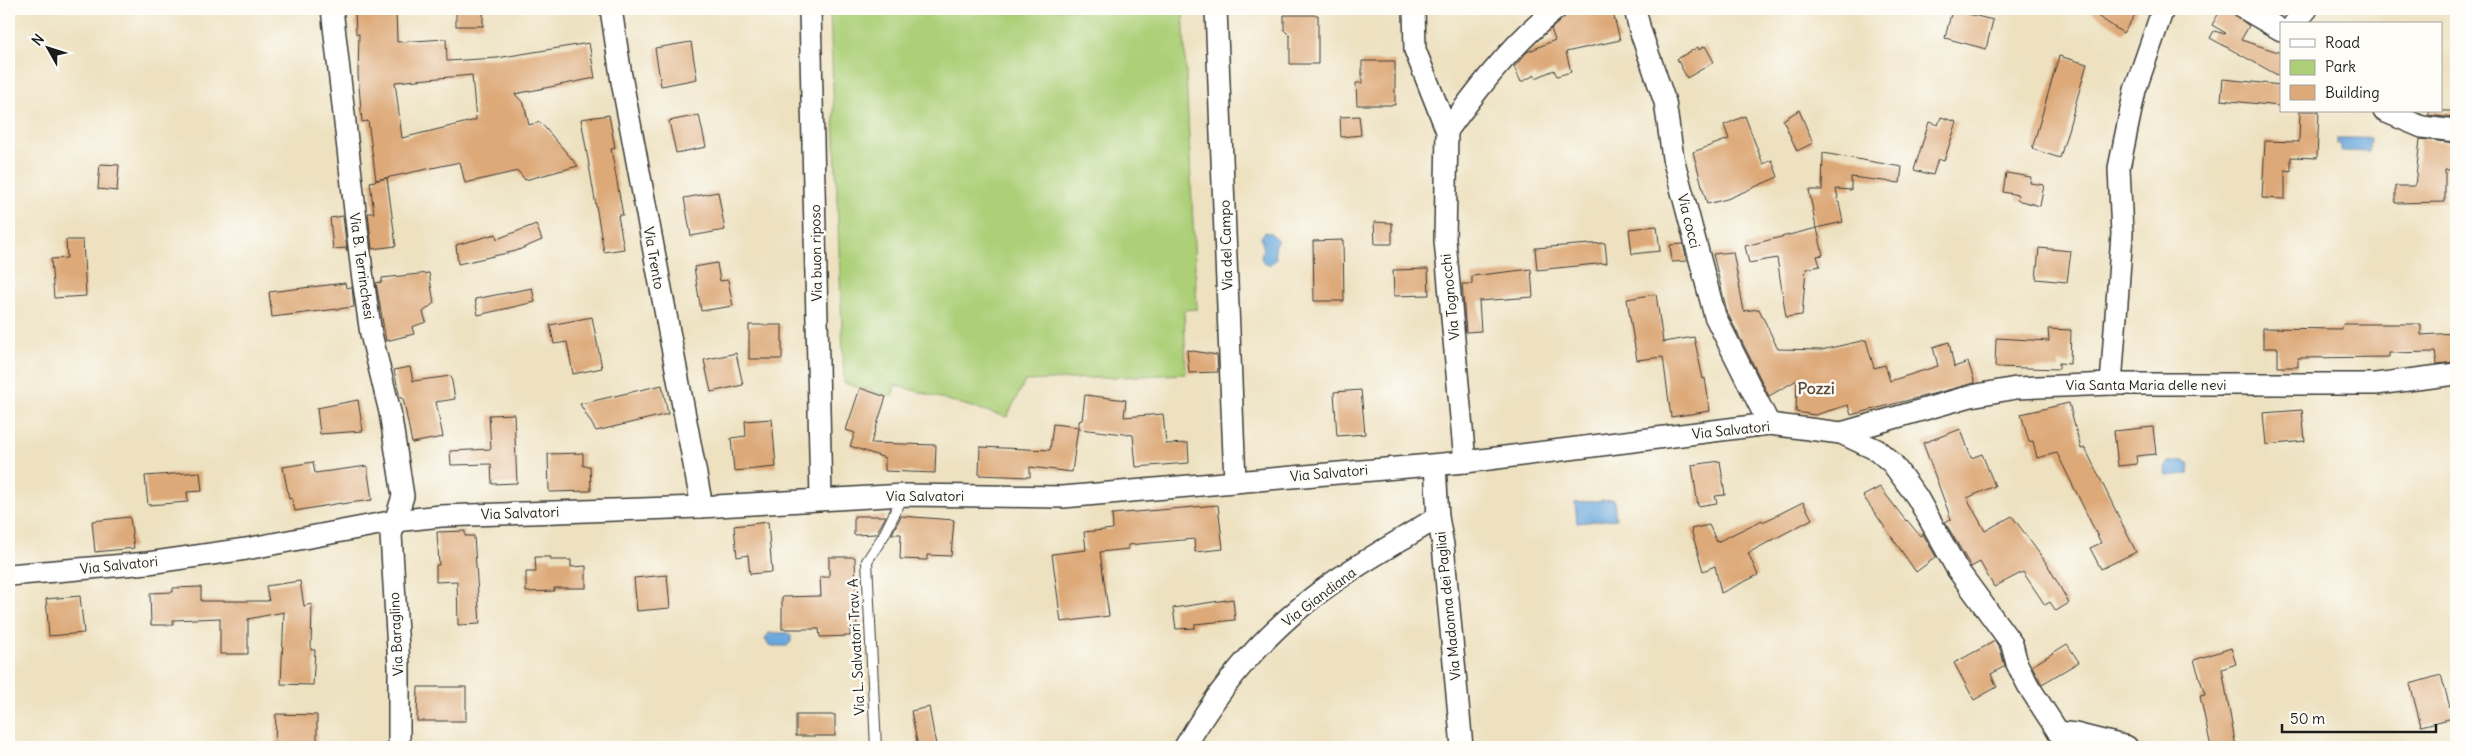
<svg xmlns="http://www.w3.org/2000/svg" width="2465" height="756" viewBox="0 0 2465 756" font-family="Delius,sans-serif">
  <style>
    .green { fill: #accf77; stroke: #64764a }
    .water { fill: #6aa7dc; stroke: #43627c }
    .building { fill: #dda978; fill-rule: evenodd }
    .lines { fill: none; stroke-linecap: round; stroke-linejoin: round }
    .service-casing { stroke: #3b3a35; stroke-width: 12 }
    .minor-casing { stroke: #3b3a35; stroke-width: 24 }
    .service { stroke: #fff; stroke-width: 10 }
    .minor { stroke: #fff; stroke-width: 21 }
    .labels { text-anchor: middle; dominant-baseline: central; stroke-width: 5; stroke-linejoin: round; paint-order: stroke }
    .street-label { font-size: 14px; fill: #1c1c1c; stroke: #fdfcf7 }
    .quarter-label { font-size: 16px; font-weight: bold; fill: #604d3c; stroke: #fdfcf7 }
  </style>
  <rect width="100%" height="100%" fill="#fdfcf7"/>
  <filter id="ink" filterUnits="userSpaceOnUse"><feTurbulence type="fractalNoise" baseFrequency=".02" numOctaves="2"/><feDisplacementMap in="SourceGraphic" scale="10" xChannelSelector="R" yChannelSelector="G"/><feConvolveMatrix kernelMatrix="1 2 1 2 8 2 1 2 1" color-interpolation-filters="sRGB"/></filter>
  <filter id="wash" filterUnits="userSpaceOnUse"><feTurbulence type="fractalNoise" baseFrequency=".0096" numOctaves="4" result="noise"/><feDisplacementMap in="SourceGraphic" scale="20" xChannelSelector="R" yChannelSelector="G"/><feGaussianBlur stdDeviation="1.12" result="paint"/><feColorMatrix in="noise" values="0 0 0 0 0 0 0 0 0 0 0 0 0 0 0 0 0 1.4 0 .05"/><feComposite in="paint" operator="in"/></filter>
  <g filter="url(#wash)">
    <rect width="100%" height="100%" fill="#ede1c0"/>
    <polygon class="green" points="830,9 1183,9 1197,309 1184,310 1186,374 1025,381 1007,417 895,385 892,397 844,383"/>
    <g class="water">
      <polygon points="2337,138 2370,138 2369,152 2341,151 2341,144 2337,144"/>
      <polygon points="1265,232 1271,233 1278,241 1275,244 1276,259 1269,265 1264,263 1261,258 1263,247 1261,237"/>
      <polygon points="2184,460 2190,464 2188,474 2167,476 2165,467 2168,462"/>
      <polygon points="1614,499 1616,519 1577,523 1575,503"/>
      <polygon points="769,633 787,633 791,636 791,642 787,646 769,646 765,639"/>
    </g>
    <g id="blocks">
      <g class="building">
        <path d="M355,9H396L397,42L446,39L447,61L497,58L589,43L595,78L515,94L524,104L529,125L540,122L578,166L525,180L518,171L465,183L460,162L376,180L368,121L362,122L358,74L359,34H356ZM472,75L476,120L402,138L395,82Z"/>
        <rect x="456" y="9" width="27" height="17"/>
        <polygon points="1573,9 1612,9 1620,40 1566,52 1571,72 1557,76 1554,70 1536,78 1535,75 1521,82 1514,67 1527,52 1555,40 1551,29"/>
        <polygon points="2087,9 2139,9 2123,33"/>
        <polygon points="2221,9 2234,14 2249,26 2241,40 2281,53 2281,77 2210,38 2214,31 2225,34 2226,33 2212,25"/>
        <polygon points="1952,10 1993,20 1986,49 1945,38"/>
        <polygon points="1284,15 1318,15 1318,64 1290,64 1290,36 1284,30"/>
        <polygon points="691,42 697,79 661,86 655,48"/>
        <polygon points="1705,46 1714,62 1687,78 1677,59 1698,47 1699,50"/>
        <polygon points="2059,56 2087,64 2060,158 2032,149"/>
        <polygon points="1362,61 1395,61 1395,105 1357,105 1356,83 1362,83"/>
        <polygon points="2223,79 2281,85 2279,106 2221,100"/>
        <polygon points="1799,110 1813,143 1797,151 1783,120"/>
        <polygon points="2300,111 2319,111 2317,158 2291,157 2291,171 2285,170 2285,199 2262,198 2265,141 2299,142"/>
        <polygon points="2430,111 2456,111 2456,114 2454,118 2428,115"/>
        <polygon points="609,115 615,148 611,149 623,215 618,215 624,249 604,252 581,119"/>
        <polygon points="699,115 706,147 676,153 669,121"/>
        <polygon points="1359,116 1361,135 1341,137 1340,117"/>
        <polygon points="1745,116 1763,164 1772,160 1778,177 1727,199 1707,204 1693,152 1729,139 1724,125"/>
        <polygon points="1941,117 1957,122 1944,161 1938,159 1933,175 1914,170 1929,122 1938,125"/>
        <polygon points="2420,139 2456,143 2456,170 2445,170 2445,202 2395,203 2395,186 2415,186"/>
        <polygon points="1823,153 1902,167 1900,183 1851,177 1851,190 1836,189 1843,222 1816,228 1809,190 1822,190"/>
        <polygon points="100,164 119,165 117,191 98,189"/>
        <polygon points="2006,173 2031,177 2030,183 2044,185 2040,206 2017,200 2018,195 2003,192"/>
        <polygon points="387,178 396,246 372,249 368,213 374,213 370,182"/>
        <polygon points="718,192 725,230 691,236 684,198"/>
        <polygon points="343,216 347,251 346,248 333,249 330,218"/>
        <polygon points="1374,222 1392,223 1392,244 1375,244"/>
        <polygon points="536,224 542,240 516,251 458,264 456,245 496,234 497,239"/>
        <polygon points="1657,226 1660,251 1632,254 1629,229"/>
        <polygon points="1817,228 1823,255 1817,256 1820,266 1806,269 1802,315 1786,317 1777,258 1749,263 1745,246"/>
        <polygon points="66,240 83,240 86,296 54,298 51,259 67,258"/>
        <polygon points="1343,240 1344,301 1314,301 1313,241"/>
        <polygon points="1605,243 1607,263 1537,270 1535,248"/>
        <polygon points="1683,244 1687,261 1672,262 1670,245"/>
        <polygon points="2039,248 2071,251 2067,282 2036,279"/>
        <polygon points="1733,252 1744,311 1759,309 1778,349 1821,350 1866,340 1874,368 1885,365 1890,381 1938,366 1933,347 1949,342 1954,367 1968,362 1975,383 1851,415 1848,405 1815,415 1796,412 1797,380 1769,396 1727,312 1713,254"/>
        <polygon points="717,263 720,281 728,280 733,306 701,311 694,267"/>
        <polygon points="1428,269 1429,295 1394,296 1393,270"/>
        <polygon points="1531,269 1533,297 1479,301 1481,331 1466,332 1462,284 1472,284 1472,276"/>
        <polygon points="429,273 434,303 423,312 426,322 412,327 414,334 386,341 376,283 382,282 382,278"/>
        <polygon points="345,283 346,288 352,287 354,307 272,317 269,292"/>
        <polygon points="532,288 535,302 478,315 475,299"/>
        <polygon points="1656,294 1663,342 1694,337 1703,379 1705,378 1710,411 1671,417 1663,357 1637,360 1627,299"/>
        <polygon points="592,317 602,368 573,374 567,342 554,344 550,325"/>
        <polygon points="2343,324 2421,324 2421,335 2456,333 2456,362 2437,364 2435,352 2389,353 2389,357 2298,358 2298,367 2278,367 2278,348 2263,348 2263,328 2342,329"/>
        <rect x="749" y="325" width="33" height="34"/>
        <polygon points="2048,329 2071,330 2070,364 2059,363 2059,369 1995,367 1996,338 2049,341"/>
        <polygon points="1187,350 1217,355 1218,372 1189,373"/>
        <polygon points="736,353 743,385 711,392 704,360"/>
        <polygon points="410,367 413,381 451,376 455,399 436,402 443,437 412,443 403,398 400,398 394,370"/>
        <polygon points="662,385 668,414 596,431 580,404"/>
        <polygon points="860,388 886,397 871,443 936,445 935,473 885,471 885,458 850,446 855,433 846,430"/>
        <polygon points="1361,390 1365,434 1337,436 1334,392"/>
        <polygon points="1085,395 1126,400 1124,417 1163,414 1166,444 1188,443 1189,463 1136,467 1133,435 1079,429 1079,421 1082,420"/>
        <polygon points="358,400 363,431 320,434 317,408"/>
        <polygon points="2069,403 2081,449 2085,448 2136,552 2101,569 2090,548 2101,543 2057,453 2037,458 2033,441 2029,442 2021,414"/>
        <polygon points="2302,410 2305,441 2266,445 2263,413"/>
        <polygon points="514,414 517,483 492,484 491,464 451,465 450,451 491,449 489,415"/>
        <polygon points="772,419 776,467 734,471 731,438 746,436 745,421"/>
        <polygon points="1053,424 1078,427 1072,472 1030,467 1030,477 979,475 980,447 1050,450"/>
        <polygon points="2153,427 2156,454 2136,456 2137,464 2118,466 2114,431"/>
        <polygon points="1961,429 1971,458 1982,454 1995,486 1967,498 1985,531 2012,516 2047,564 2069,603 2056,611 2050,602 2045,605 2023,572 1994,587 1980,562 1971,567 1945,522 1951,519 1923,443"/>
        <polygon points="583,453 583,466 590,466 591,491 549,492 548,454"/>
        <polygon points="1720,461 1725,495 1715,496 1717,503 1698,506 1692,465"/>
        <polygon points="313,462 315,473 367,466 372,500 341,504 341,503 295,511 292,498 289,499 283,467"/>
        <polygon points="200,472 202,491 187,492 188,502 148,505 145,476"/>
        <polygon points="1880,487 1906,521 1907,520 1920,536 1923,534 1936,557 1916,572 1863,496"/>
        <polygon points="1803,502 1812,519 1748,553 1758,575 1721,593 1715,566 1703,571 1691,529 1709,525 1717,542 1762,520 1763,522"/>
        <polygon points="1218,505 1223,549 1195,552 1194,539 1128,545 1128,549 1100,552 1109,616 1061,622 1052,554 1086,550 1084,532 1113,529 1112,514"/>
        <polygon points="854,516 886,516 876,534 854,535"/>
        <polygon points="901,516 954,520 951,556 927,555 927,560 900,559 901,534 892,534"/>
        <polygon points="130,517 134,548 95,552 92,521"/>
        <polygon points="768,522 772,572 750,574 748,555 737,557 734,526"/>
        <polygon points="465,531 465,536 474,536 480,624 458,625 457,581 436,582 436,565 439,565 437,532"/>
        <polygon points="535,557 551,557 551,560 571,560 571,567 586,566 586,588 554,588 554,591 526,592 526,572 536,572"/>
        <polygon points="829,557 855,557 857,629 850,629 850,636 820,637 819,629 782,629 782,597 821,596 820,577 829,577"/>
        <polygon points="667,575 670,608 637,611 634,578"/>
        <polygon points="300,581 304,606 312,604 311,650 315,650 313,685 281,684 284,612 248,619 248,654 220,654 220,618 173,620 173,625 151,625 150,593 173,592 173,588 201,587 201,601 269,601 266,586"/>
        <polygon points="80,596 84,633 49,636 46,599"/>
        <polygon points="1233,599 1235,620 1195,624 1195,628 1176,629 1173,608"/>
        <polygon points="1995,641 2000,649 2005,666 1991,674 1997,687 1974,700 1954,663"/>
        <polygon points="2067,644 2079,662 2042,684 2032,666"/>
        <polygon points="2231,648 2236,664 2222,669 2236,747 2211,747 2200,696 2205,695 2194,660"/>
        <polygon points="2441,675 2453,718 2421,726 2410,684"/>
        <polygon points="418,687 466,687 466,721 417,721"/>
        <polygon points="929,707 936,745 918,747 911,711"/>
        <polygon points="276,714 317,715 317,747 275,746"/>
        <rect x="796" y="715" width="39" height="21"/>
      </g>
    </g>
  </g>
  <g filter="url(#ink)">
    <use href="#blocks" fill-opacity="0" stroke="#3b3a35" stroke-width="1"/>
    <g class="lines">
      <g class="service-casing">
        <polyline id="service" points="876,747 867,561 884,535 903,496"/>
      </g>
      <g class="minor-casing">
        <g id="minor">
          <polyline points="332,9 362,272 371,334 390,412 403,496 391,535 399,666 399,747"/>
          <polyline points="611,9 621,76 700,496 700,507"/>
          <polyline points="810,9 821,498"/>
          <polyline points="1216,9 1235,481"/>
          <polyline points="1414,9 1415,50 1447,131 1445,240 1465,462"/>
          <polyline points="1635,9 1640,30 1665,102 1673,158 1715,316 1769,424"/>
          <polyline points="2245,9 2281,30"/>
          <polyline points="2294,24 2307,9"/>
          <polyline points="2384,111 2422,127 2456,131"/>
          <path d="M1447,131C1480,86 1512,44 1556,9"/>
          <polyline points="2111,384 2122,234 2119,168 2135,90 2163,9"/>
          <polyline points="1841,433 1971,396 2016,388 2111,384 2376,384 2456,374"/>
          <polyline points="1435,465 1438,517 1443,545 1462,747"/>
          <polyline points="9,575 148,563 246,549 395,521 441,516 700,507 904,495 1063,497 1465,462 1769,424 1841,433 1877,450 1892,463 1917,497 1957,569 2012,644 2017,664 2029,687 2068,747"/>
          <polyline points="2058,732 2075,734 2127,747"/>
          <path d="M1185,747C1215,694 1254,646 1301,607C1342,572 1392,546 1438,517"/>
        </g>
      </g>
      <use href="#service" class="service"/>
      <use href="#minor" class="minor"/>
    </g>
  </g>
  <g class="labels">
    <g class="street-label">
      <text transform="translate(1689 221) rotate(76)">Via cocci</text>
      <text transform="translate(1226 245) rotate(-92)">Via del Campo</text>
      <text transform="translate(816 253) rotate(-91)">Via buon riposo</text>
      <text transform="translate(654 258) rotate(80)">Via Trento</text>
      <text transform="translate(362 266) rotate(82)">Via B. Terrinchesi</text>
      <text transform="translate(1450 297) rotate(-96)">Via Tognocchi</text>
      <text x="2146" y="385">Via Santa Maria delle nevi</text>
      <text transform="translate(1731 430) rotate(-6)">Via Salvatori</text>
      <text transform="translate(1329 473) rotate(-5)">Via Salvatori</text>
      <text x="925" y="496">Via Salvatori</text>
      <text transform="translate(520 513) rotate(-2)">Via Salvatori</text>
      <text transform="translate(119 565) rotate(-6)">Via Salvatori</text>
      <text transform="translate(1319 597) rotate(-37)">Via Giandiana</text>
      <text transform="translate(1448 606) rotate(-96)">Via Madonna dei Pagliai</text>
      <text transform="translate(396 634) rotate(-93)">Via Baraglino</text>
      <text transform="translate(856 647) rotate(-93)">Via L. Salvatori Trav. A</text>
    </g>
    <g class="quarter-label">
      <text x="1816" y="388">Pozzi</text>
    </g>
  </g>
  <rect width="2465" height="756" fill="none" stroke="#fdfcf7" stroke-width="30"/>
  <rect x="2280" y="22" width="162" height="90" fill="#fdfcf7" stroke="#a3a29f"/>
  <rect x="2290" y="39" width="25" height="8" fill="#ffffff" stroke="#a3a29f"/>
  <text x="2325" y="48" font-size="15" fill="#1c1c1c">Road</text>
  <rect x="2290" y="60" width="25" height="15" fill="#accf77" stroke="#a3a29f"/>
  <text x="2325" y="72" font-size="15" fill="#1c1c1c">Park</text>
  <rect x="2290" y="85" width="25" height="15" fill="#dda978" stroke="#a3a29f"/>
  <text x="2325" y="98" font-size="15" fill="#1c1c1c">Building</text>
  <g transform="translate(48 48) rotate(309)" stroke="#fdfcf7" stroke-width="4" paint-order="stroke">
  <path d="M0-4L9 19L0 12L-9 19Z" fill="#1c1c1c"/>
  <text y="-8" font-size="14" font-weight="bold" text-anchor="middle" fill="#1c1c1c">N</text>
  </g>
  <path d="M2282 724v8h154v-8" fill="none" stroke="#1c1c1c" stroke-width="2.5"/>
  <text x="2290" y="724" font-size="15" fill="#1c1c1c" stroke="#fdfcf7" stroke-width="4" paint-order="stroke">50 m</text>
</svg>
